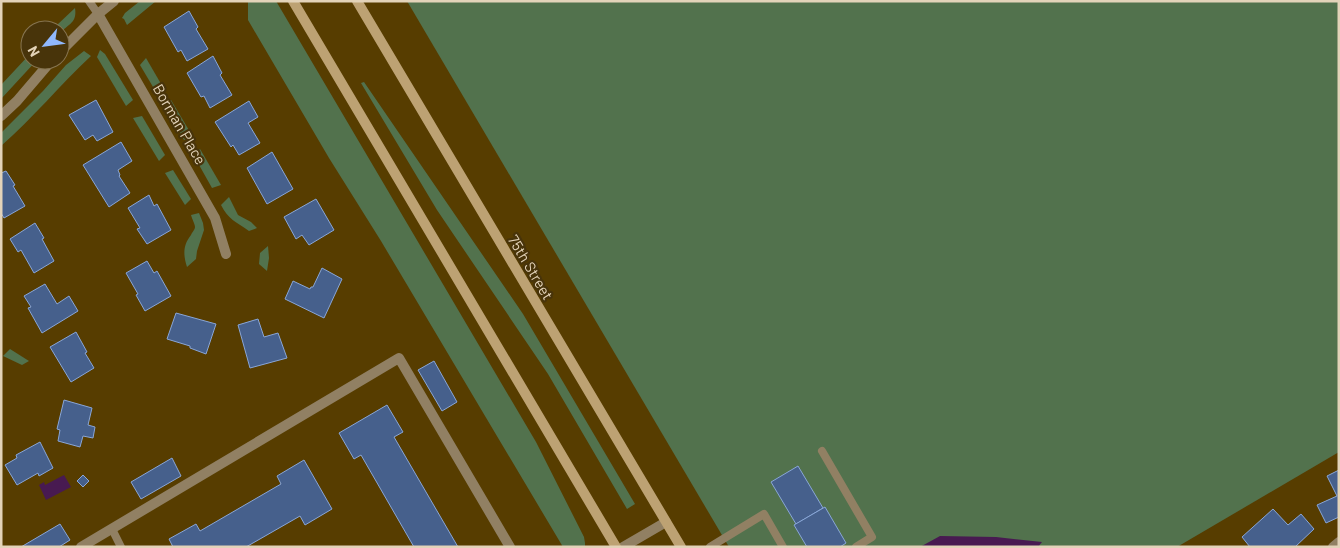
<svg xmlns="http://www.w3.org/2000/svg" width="1340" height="548" viewBox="0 0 1340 548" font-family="Barlow,sans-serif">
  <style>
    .green { fill: #52724d }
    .water { fill: #481a51 }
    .building { fill: #46608c; stroke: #89a6d7 }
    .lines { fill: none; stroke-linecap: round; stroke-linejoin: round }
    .lane { stroke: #918063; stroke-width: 8 }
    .street { stroke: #918063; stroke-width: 10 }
    .secondary { stroke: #bda273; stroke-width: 10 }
    .labels { text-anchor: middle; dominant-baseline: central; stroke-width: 4.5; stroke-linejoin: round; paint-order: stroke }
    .street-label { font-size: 15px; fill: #e3d3b9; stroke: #48340a }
  </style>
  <rect width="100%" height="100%" fill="#573d00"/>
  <g class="green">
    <polygon points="140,1 156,1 127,25 124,19 122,18 125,13"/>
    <polygon points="248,1 276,1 536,442 584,537 585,543 585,547 563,547 381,241 329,158 248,20"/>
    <polygon points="407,1 1339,1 1339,452 1177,547 729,547"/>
    <path d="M75,8C77,21 71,23 62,31L57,25Z"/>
    <polygon points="100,50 105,54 133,100 126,106 97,57"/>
    <path d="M84,51L91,56C60,85 33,118 1,146V133L43,91L66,65Z"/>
    <polygon points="30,54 30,60 37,60 1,99 1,85"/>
    <polygon points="146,58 164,89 156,92 140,65"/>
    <polygon points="364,82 523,314 635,504 627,509 548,374 437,210 361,83"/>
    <polygon points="171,100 193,137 184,140 165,107"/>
    <polygon points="142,116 165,155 159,161 133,118"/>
    <polygon points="200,149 221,185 212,188 194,156"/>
    <polygon points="173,170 191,199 185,205 165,173"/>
    <path d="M229,197L238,215L251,222L257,228L249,231C236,222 228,219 221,205Z"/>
    <path d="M199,213L203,223L204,230L197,251L196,259L187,267C183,255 183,245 191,235C192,232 195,230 195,227C195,224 192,219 191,215Z"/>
    <polygon points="268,246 269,258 267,271 259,264 260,253"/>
    <polygon points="10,349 29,361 22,365 3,356"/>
  </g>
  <g class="water">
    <polygon points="64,475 71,487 46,500 39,485 44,482 45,485"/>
    <polygon points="940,536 996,537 1042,542 1038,547 920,547"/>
  </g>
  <g class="building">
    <polygon points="189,11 198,27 196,29 208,49 187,61 181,50 178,52 164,27"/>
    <polygon points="213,56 222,73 220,75 232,95 210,108 204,96 201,97 187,73"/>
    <polygon points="96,100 113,132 97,141 93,135 85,140 69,115"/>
    <polygon points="249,101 258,117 248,123 260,143 239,155 233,145 231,147 215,122"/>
    <polygon points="121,142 132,161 118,170 120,175 119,176 130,193 109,207 83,165"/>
    <polygon points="272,152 293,189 267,204 247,168"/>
    <polygon points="6,171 15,185 13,186 25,206 4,218 1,213 1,173"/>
    <polygon points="149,195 154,206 157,204 171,230 147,244 137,229 140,228 128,208"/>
    <polygon points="316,199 334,230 309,245 302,235 296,239 284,217"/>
    <polygon points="35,223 44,238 42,239 54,261 34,273 21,250 18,252 10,239"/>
    <polygon points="147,261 154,273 157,271 171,296 145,311 136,295 138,294 126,273"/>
    <polygon points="322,268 342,279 324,318 285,299 293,281 310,289 311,287 313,287"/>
    <polygon points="45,284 57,304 69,296 78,311 42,333 28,308 31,307 24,296"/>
    <polygon points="176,313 216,324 206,354 190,348 190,346 167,339"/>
    <polygon points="258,319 264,337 278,333 287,358 250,368 238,325"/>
    <polygon points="76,332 87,352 85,353 94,368 71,382 50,347"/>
    <polygon points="434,361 457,402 442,411 418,370"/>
    <polygon points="64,400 92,408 88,425 95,427 93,438 83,436 80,447 58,441 60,430 57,429"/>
    <polygon points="387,405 403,432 394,437 458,547 414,547 361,455 354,459 339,433"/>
    <polygon points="40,442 53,468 39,476 38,473 17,485 5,465 17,458 16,455"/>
    <polygon points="172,458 181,476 141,499 131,482"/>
    <polygon points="304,460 332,509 305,525 300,516 246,547 173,547 169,539 196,524 200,531 281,484 277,476"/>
    <polygon points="798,466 823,508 796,524 771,482"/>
    <polygon points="1339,470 1339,517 1326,523 1317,505 1337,496 1327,476"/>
    <polygon points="83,475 89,481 83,487 77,481"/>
    <polygon points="825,507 846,543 840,547 807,547 794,525"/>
    <polygon points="1273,509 1288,525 1301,514 1314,529 1295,547 1250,547 1242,537"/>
    <polygon points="60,524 70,540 59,547 21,547"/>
  </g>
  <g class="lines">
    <g class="lane">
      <polyline points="89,1 98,14"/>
      <polyline points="822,451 872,537 856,547"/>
      <polyline points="112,529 121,547"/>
      <polyline points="710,547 764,514 783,547"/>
    </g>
    <g class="street">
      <polyline points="98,14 215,218 226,254"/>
      <polyline points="60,52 98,14 114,1"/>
      <polyline points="1,116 17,101 52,60"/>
      <polyline points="81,547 399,358 510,547"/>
      <polyline points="623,547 666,522"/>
      <polyline points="1333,547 1339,542"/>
    </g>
    <g class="secondary">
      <polyline points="293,1 616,547"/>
      <polyline points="357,1 681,547"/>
    </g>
  </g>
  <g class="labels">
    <g class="street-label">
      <text transform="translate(180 124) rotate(60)">Borman Place</text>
      <text transform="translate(531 267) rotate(59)">75th Street</text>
    </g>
  </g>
  <rect width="1340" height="548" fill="none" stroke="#e3d3b9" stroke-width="5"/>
  <g transform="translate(45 45) rotate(241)"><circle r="24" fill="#48340a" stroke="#867450"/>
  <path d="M0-4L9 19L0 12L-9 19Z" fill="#90b8fd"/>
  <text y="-8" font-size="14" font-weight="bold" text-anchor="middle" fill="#e3d3b9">N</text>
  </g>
</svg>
